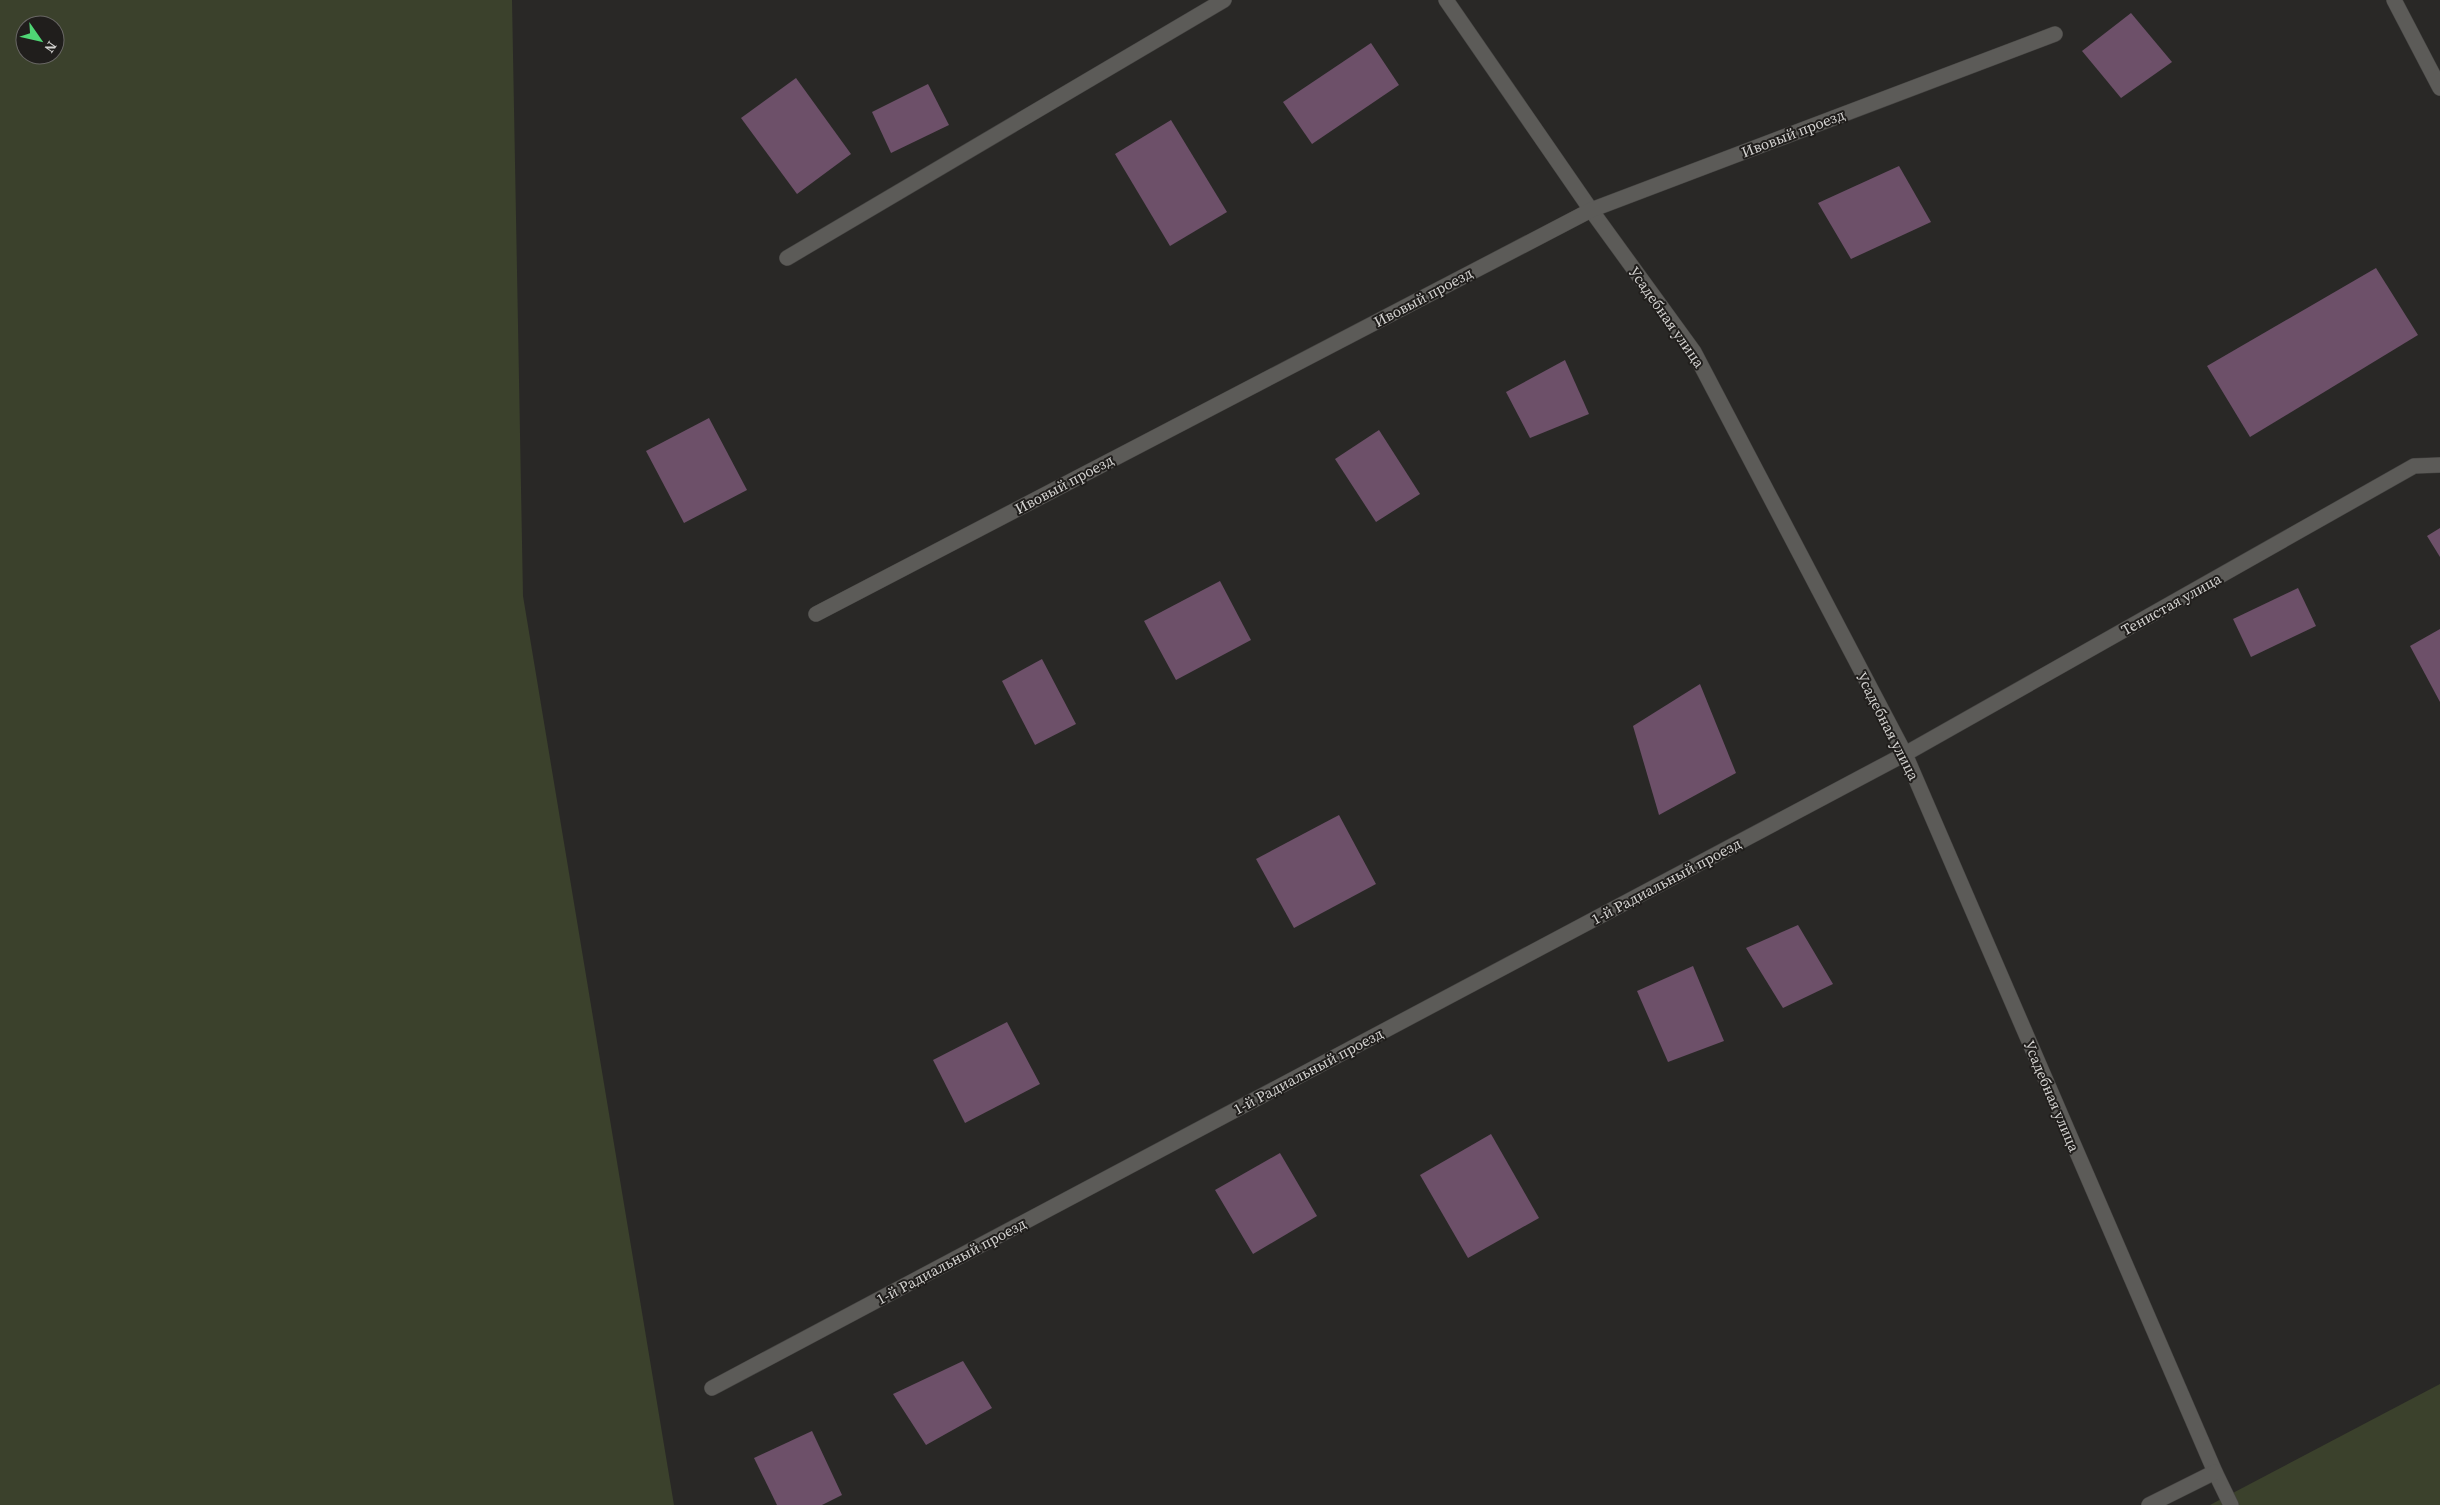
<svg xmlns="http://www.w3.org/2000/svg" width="2440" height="1505" viewBox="0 0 2440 1505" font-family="'Source Serif 4',serif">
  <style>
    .green { fill: #3b412c; fill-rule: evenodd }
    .building { fill: #6d5069 }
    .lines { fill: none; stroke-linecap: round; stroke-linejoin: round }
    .street-casing { stroke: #444341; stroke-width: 16 }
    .street { stroke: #5c5b58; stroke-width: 15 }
    .labels { text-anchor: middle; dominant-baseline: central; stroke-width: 4; stroke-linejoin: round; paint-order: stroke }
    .street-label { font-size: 15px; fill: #d3d2d0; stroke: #201e1c }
  </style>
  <rect width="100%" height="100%" fill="#292826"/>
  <g class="green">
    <path d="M0,0H512L523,596L674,1505H0ZM25,25H55V55H25Z"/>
    <polygon points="2440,1384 2440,1505 2210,1505"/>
  </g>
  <g class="building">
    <polygon points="2131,13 2172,62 2121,98 2082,51"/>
    <polygon points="1371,43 1399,85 1312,144 1283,102"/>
    <polygon points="796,78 851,154 797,194 741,118"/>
    <polygon points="928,84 949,125 891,153 872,112"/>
    <polygon points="1171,120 1227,212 1170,246 1115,154"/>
    <polygon points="1899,166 1931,222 1851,259 1818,203"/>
    <polygon points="2376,268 2418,335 2250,437 2207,366"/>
    <polygon points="1565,360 1589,414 1530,438 1506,392"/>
    <polygon points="709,418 747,490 684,523 646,451"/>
    <polygon points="1379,430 1420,494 1376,522 1335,459"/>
    <polygon points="2440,528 2440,557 2427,536"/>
    <polygon points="1220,581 1251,640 1176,680 1144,621"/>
    <polygon points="2298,588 2316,626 2251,657 2233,619"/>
    <polygon points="2440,629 2440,702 2410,646"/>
    <polygon points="1042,659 1076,724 1035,745 1002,681"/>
    <polygon points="1700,684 1736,773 1659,815 1633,726"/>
    <polygon points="1339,815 1376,884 1294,928 1256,859"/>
    <polygon points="1798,925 1833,984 1783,1008 1746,948"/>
    <polygon points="1693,966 1724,1041 1668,1062 1637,991"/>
    <polygon points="1007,1022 1040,1084 965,1123 933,1060"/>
    <polygon points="1491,1134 1539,1218 1468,1258 1420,1175"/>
    <polygon points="1280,1153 1317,1216 1253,1254 1215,1190"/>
    <polygon points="963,1361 992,1408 926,1445 893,1394"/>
    <polygon points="812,1431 842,1495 822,1505 777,1505 754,1458"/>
  </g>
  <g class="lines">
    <g class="street-casing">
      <g id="street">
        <polyline points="1446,0 1591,210 1694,352 1905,754 2215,1472 2231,1505"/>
        <polyline points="2394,0 2440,88"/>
        <polyline points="787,258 1224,0"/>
        <polyline points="816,614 1591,210 2055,34"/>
        <polyline points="712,1388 1905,754 2414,466 2440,465"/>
        <polyline points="2149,1505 2215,1472"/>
      </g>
    </g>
    <use href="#street" class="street"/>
  </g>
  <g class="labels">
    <g class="street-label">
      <text transform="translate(1793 133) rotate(-21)">Ивовый проезд</text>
      <text transform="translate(1423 297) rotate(-28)">Ивовый проезд</text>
      <text transform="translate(1667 317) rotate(55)">Усадебная улица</text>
      <text transform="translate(1064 484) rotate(-28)">Ивовый проезд</text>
      <text transform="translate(2171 604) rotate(-29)">Тенистая улица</text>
      <text transform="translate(1888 726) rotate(63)">Усадебная улица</text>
      <text transform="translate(1666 881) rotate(-28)">1-й Радиальный проезд</text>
      <text transform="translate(1308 1071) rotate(-28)">1-й Радиальный проезд</text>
      <text transform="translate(2052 1096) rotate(67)">Усадебная улица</text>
      <text transform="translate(951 1261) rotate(-28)">1-й Радиальный проезд</text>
    </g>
  </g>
  <g transform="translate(40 40) rotate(124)"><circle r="24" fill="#201e1c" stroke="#686664"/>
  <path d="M0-4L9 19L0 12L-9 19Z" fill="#4fd675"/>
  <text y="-8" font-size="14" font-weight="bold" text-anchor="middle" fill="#d3d2d0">N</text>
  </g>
</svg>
